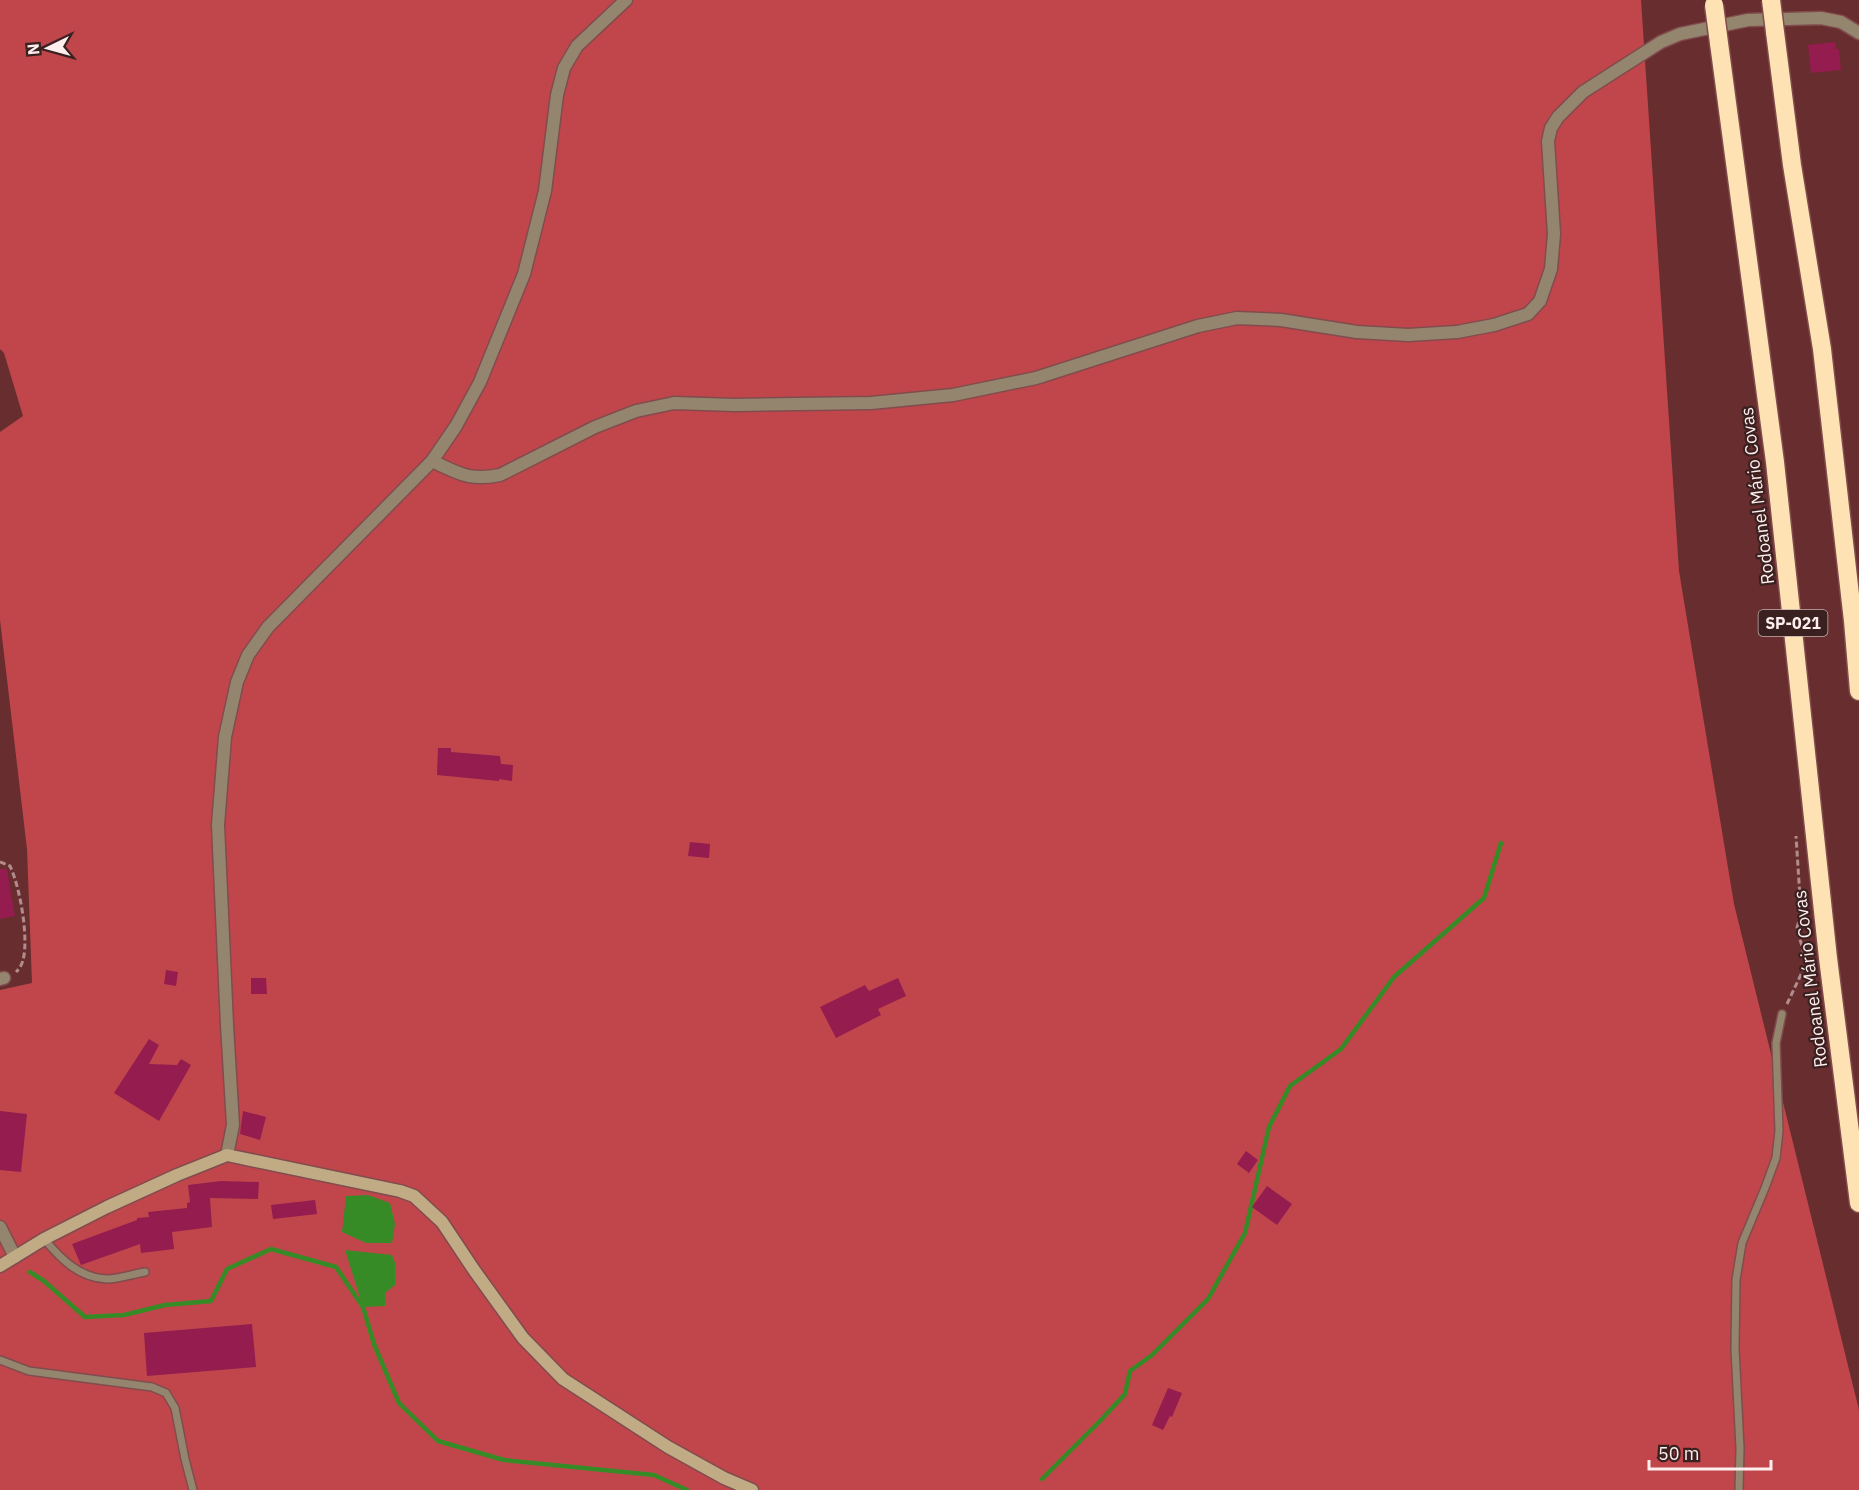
<svg xmlns="http://www.w3.org/2000/svg" width="1859" height="1490" viewBox="0 0 1859 1490" font-family="'IBM Plex Sans',sans-serif">
  <style>
    .forest { fill: #c1464c }
    .water { fill: #368b27 }
    .lines { fill: none; stroke-linecap: round; stroke-linejoin: round }
    .stream { stroke: #368b27; stroke-width: 4.5 }
    .building { fill: #941c4f }
    .lane-casing { stroke: #804c4d; stroke-width: 10 }
    .street-casing { stroke: #804c4d; stroke-width: 15 }
    .secondary-casing { stroke: #804c4d; stroke-width: 15 }
    .highway-casing { stroke: #804c4d; stroke-width: 21 }
    .path { stroke: #b28c8d; stroke-width: 3; stroke-dasharray: 6 3; stroke-linecap: butt }
    .lane { stroke: #94866e; stroke-width: 7 }
    .street { stroke: #94866e; stroke-width: 12 }
    .secondary { stroke: #c1ab85; stroke-width: 12 }
    .highway { stroke: #fee2b3; stroke-width: 18 }
    .highway-bridge-casing { stroke: #804c4d; stroke-width: 21; stroke-linecap: butt }
    .highway-bridge { stroke: #fee2b3; stroke-width: 18 }
    .labels { text-anchor: middle; dominant-baseline: central; stroke-width: 4.5; stroke-linejoin: round; paint-order: stroke }
    .shield { fill: #3b2020; stroke: #c4b0b0; stroke-width: 1.5 }
    .shield-label { font-size: 16px; font-weight: bold; fill: #feeeee }
    .street-label { font-size: 18px; fill: #feeeee; stroke: #3b2020 }
  </style>
  <rect width="100%" height="100%" fill="#682d2e"/>
  <polygon class="forest" points="0,0 1641,0 1679,571 1734,904 1859,1410 1859,1490 0,1490 0,990 32,983 27,849 0,620 0,432 23,416 4,353 0,349"/>
  <g class="water">
    <polygon points="368,1195 390,1203 395,1224 392,1243 366,1243 342,1232 346,1196"/>
    <polygon points="345,1250 392,1255 395,1263 395,1285 385,1293 385,1306 363,1307"/>
  </g>
  <g class="lines">
    <g class="stream">
      <polyline points="30,1272 44,1281 85,1317 124,1315 165,1305 211,1301 227,1269 271,1249 336,1267 363,1307 374,1344 399,1403 438,1441 504,1460 654,1475 687,1490"/>
      <polyline points="1042,1479 1100,1421 1125,1394 1130,1371 1152,1355 1208,1299 1245,1233 1269,1127 1290,1086 1341,1049 1394,977 1484,898 1501,843"/>
    </g>
  </g>
  <g class="building">
    <polygon points="1835,42 1836,49 1839,49 1841,70 1811,73 1808,45"/>
    <polygon points="438,748 451,748 451,752 500,756 501,764 513,765 512,781 499,779 499,781 437,775"/>
    <polygon points="690,842 710,844 709,858 688,856"/>
    <polygon points="0,869 7,869 15,916 0,919"/>
    <polygon points="166,970 178,972 176,986 164,984"/>
    <polygon points="251,978 266,978 267,994 251,994"/>
    <polygon points="898,978 906,996 878,1009 881,1015 836,1038 820,1007 865,985 869,991"/>
    <polygon points="149,1039 159,1045 149,1064 177,1065 181,1059 191,1065 159,1121 114,1093"/>
    <polygon points="0,1111 27,1114 21,1172 0,1170"/>
    <polygon points="243,1111 266,1117 260,1140 240,1134"/>
    <polygon points="1246,1151 1258,1160 1249,1173 1237,1164"/>
    <polygon points="221,1181 259,1182 258,1199 210,1198 212,1227 172,1232 174,1249 141,1253 140,1244 81,1265 72,1244 137,1220 137,1218 149,1217 148,1212 187,1208 187,1203 190,1202 188,1185"/>
    <polygon points="1267,1186 1292,1204 1277,1225 1252,1207"/>
    <polygon points="315,1200 317,1214 273,1219 271,1205"/>
    <polygon points="252,1324 256,1367 147,1376 144,1333"/>
    <polygon points="1168,1388 1182,1393 1172,1417 1170,1416 1163,1430 1152,1425"/>
  </g>
  <g class="lines">
    <g class="lane-casing">
      <g id="lane">
        <path d="M44,1239C61,1259 79,1278 107,1279C119,1279 133,1274 145,1272"/>
        <polyline points="0,1360 29,1371 152,1387 166,1393 175,1408 185,1459 193,1490"/>
        <polyline points="1739,1490 1740,1448 1735,1349 1736,1280 1742,1243 1765,1188 1776,1158 1779,1131 1776,1043 1782,1014"/>
      </g>
    </g>
    <g class="street-casing">
      <g id="street">
        <path d="M432,461C460,474 469,481 500,475L595,427L636,411L674,403L735,405L871,403L953,395L1036,378L1198,326L1237,318L1281,320L1357,332L1408,335L1457,332L1494,325L1528,314L1540,301L1551,269L1554,234L1548,141L1551,128L1558,117L1583,92L1661,42L1680,34L1748,20L1821,18L1841,22L1859,33"/>
        <polyline points="0,979 4,978"/>
        <polyline points="227,1155 233,1125 227,1025 218,825 225,737 237,682 248,655 268,627 432,461 456,426 480,382 524,274 545,191 557,95 564,68 577,46 626,0"/>
        <polyline points="0,1227 15,1257"/>
      </g>
    </g>
    <g class="secondary-casing">
      <polyline id="secondary" points="0,1266 44,1239 107,1207 177,1175 227,1155 400,1191 414,1196 442,1222 474,1270 523,1338 563,1379 668,1447 724,1478 752,1490"/>
    </g>
    <g class="highway-casing">
      <g id="highway">
        <polyline points="1775,32 1792,165 1822,349 1853,621 1859,691"/>
        <polyline points="1719,43 1775,462 1828,958 1859,1203"/>
      </g>
    </g>
    <g class="path">
      <path d="M0,862L10,866C20,887 29,938 23,960C22,965 19,969 16,972"/>
      <polyline points="1787,1004 1805,966 1804,954 1797,928 1801,913 1796,836"/>
    </g>
    <use href="#lane" class="lane"/>
    <use href="#street" class="street"/>
    <use href="#secondary" class="secondary"/>
    <use href="#highway" class="highway"/>
    <g class="highway-bridge-casing">
      <g id="highway-bridge">
        <polyline points="1771,0 1775,32"/>
        <polyline points="1714,5 1719,43"/>
      </g>
    </g>
    <use href="#highway-bridge" class="highway-bridge"/>
  </g>
  <g class="labels">
    <rect class="shield" x="1758.5" y="610" width="69" height="26" rx="4.5"/>
    <g class="shield-label">
      <text x="1793" y="623">SP-021</text>
    </g>
    <g class="street-label">
      <text transform="translate(1757 496) rotate(-97)">Rodoanel Mário Covas</text>
      <text transform="translate(1810 979) rotate(-97)">Rodoanel Mário Covas</text>
    </g>
  </g>
  <g transform="translate(48 48) rotate(265)" stroke="#3b2020" stroke-width="4.5" paint-order="stroke">
  <path d="M0-4.5L10 22L0 15L-10 22Z" fill="#feeeee"/>
  <text y="-9" font-size="16" font-weight="bold" text-anchor="middle" fill="#feeeee">N</text>
  </g>
  <path d="M1649 1460v9h122v-9" fill="none" stroke="#feeeee" stroke-width="3"/>
  <text x="1658" y="1460" font-size="18" fill="#feeeee" stroke="#3b2020" stroke-width="4.5" paint-order="stroke">50 m</text>
</svg>
